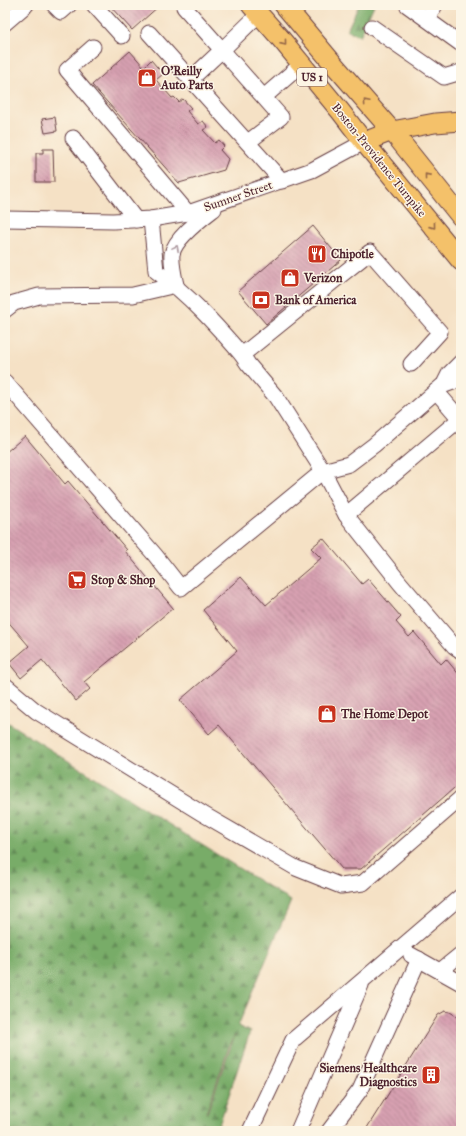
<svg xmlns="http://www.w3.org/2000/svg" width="466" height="1136" viewBox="0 0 466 1136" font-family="'IM FELL Great Primer',serif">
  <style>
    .forest { fill: url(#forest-firs); stroke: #61664a; fill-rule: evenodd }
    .building { fill: url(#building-back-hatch) }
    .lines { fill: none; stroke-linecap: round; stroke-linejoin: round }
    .minor-casing { stroke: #643c42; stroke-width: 17 }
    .major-casing { stroke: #643c42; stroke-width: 21 }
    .minor { stroke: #fff; stroke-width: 15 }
    .major { stroke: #f4c16a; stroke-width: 19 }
    .oneway { stroke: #966847 }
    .oneway2 { stroke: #ae9aa0 }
    .labels { text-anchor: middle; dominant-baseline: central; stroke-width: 3; stroke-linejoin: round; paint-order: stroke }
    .shield { fill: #fcf5e5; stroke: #7f5f63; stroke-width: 1 }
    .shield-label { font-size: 11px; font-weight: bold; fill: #4a1f2b }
    .poi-label { font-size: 12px; font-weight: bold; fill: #4a1f2b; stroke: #fcf5e5; text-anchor: start }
    .street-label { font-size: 12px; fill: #4a1f2b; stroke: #fcf5e5 }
  </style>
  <defs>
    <pattern id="forest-firs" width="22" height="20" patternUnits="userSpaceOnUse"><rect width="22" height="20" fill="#78ac68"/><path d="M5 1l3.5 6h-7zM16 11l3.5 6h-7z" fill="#648b56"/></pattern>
    <pattern id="building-back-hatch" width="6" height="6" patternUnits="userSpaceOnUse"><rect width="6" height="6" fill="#d7a0b1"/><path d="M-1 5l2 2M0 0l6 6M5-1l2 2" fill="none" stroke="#b08290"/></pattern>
  </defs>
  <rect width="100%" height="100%" fill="#fcf5e5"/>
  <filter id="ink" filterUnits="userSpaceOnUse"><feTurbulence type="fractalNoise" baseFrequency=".025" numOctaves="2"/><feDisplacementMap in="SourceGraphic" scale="8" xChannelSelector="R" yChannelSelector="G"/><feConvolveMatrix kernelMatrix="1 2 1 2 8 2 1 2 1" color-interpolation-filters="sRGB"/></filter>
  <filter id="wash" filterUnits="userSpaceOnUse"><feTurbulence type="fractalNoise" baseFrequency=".012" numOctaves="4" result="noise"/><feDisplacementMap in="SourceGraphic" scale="16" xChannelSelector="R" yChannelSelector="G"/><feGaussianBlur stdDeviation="0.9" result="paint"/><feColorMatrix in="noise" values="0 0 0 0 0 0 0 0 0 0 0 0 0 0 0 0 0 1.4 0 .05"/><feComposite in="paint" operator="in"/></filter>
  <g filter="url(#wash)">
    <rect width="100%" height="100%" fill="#f5e1c5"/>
    <g class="forest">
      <polygon points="359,5 374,5 360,36 347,30"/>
      <path d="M5,721L291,901L238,1026L250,1032L217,1131H5ZM235,1035L207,1113H206L229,1047Z"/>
    </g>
    <g id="blocks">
      <g class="building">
        <polygon points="109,5 160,5 132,30"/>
        <polygon points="130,51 144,67 151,60 163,74 156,80 172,98 174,97 179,102 183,99 191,108 187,111 198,124 203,121 208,127 203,130 215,143 219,140 224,146 220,150 228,159 224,170 179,183 92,85"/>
        <polygon points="55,117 57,131 45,133 42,119"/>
        <polygon points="43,149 53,149 54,182 36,182 36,153 43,153"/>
        <polygon points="313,226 341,260 266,324 238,291"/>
        <polygon points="25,436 65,484 68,481 127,550 125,551 173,608 84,682 90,689 76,701 42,660 21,678 9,663 29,646 5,618 5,453"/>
        <polygon points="323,538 362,584 368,579 401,617 396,622 409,637 414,632 441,664 446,659 461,677 461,782 361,869 342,869 219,725 209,734 180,700 237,651 203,610 241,577 266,605 321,558 311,548"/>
        <polygon points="445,1011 450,1012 461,1019 461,1131 365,1131 438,1015"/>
      </g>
    </g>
  </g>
  <g filter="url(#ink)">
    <use href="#blocks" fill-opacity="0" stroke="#643c42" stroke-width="1"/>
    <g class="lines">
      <g class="minor-casing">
        <g id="minor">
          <polyline points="54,5 61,12 69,5"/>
          <polyline points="94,5 122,36"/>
          <polyline points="407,5 461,44"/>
          <polyline points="184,7 222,50 191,79"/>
          <polyline points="427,19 435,5"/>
          <polyline points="5,23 26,5"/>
          <polyline points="372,27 444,77 461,72"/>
          <polyline points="149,33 282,181"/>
          <polyline points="93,47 67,70 188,213"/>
          <polyline points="264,97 302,64"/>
          <polyline points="73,138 136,220"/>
          <polyline points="248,142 281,117 222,50 259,14"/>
          <polyline points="5,219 113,221 151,219 188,213 312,170 364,142"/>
          <path d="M151,219L156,271C189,295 216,325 242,355L340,276L370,252L440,332L411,364"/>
          <path d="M176,285C174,276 171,264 172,254C175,238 201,219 214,209"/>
          <polyline points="5,310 14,303 39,296 133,295 176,285"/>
          <polyline points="242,355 248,364 276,397 323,471 346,515"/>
          <polyline points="5,382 155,555 181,588 323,471 349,464 374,445 442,386 453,382 461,376"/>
          <polyline points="445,382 449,374 461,362"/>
          <polyline points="436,391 460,419"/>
          <polyline points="461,418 346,515 400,583 454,646 461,651"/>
          <polyline points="5,685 36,711 203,814 296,868 341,886 363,883 461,798"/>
          <polyline points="411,955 461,983"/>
          <polyline points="440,971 461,954"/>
          <polyline points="250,1131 293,1040 461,896"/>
          <polyline points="298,1131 361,985"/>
          <polyline points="329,1131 360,1090 419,959"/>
        </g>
      </g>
      <g class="major-casing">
        <g id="major">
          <polyline points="251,5 281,39 341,112 364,142 461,261"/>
          <polyline points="284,5 336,67 392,131 461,217"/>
          <polyline points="364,142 392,131 435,123 461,121"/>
        </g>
      </g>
      <use href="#minor" class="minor"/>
      <use href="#major" class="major"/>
    </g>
    <defs><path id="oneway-chevron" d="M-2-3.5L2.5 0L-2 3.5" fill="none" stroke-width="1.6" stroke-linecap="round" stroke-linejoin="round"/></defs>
    <g class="oneway">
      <use href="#oneway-chevron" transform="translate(284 43) rotate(51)"/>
      <use href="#oneway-chevron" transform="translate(366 102) rotate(-131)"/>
      <use href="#oneway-chevron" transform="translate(427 176) rotate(-129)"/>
      <use href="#oneway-chevron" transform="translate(433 226) rotate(51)"/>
    </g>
    <use class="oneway2" href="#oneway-chevron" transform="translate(176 248) rotate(-62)"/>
  </g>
  <defs>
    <g id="shop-square" transform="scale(1)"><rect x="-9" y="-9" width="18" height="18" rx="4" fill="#c8321e" stroke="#fcf5e5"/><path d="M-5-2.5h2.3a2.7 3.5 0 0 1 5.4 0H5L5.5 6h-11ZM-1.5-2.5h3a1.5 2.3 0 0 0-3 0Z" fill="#fff"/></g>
    <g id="restaurant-square" transform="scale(1)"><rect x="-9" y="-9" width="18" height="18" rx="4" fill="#c8321e" stroke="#fcf5e5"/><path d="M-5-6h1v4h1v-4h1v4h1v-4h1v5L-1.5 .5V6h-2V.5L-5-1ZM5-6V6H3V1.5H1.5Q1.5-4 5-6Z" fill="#fff"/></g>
    <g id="bank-square" transform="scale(1)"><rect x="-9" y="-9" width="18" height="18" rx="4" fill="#c8321e" stroke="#fcf5e5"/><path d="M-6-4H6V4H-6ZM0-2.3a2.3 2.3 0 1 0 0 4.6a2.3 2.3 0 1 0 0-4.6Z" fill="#fff"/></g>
    <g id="supermarket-square" transform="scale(1)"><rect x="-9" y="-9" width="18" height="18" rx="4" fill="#c8321e" stroke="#fcf5e5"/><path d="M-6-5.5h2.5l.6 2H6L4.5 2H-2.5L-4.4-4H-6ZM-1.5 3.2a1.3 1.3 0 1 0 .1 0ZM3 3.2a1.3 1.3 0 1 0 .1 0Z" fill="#fff"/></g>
    <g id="building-square" transform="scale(1)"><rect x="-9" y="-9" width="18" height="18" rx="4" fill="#c8321e" stroke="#fcf5e5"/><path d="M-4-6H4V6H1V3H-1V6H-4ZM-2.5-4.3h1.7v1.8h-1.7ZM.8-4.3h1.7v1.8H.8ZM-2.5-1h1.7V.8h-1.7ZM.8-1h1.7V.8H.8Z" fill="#fff"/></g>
  </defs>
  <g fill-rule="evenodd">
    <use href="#shop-square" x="147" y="78"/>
    <use href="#restaurant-square" x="317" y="254"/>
    <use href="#shop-square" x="290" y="278"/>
    <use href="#bank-square" x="261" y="300"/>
    <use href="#supermarket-square" x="77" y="580"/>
    <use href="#shop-square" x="327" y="714"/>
    <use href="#building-square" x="431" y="1075"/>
  </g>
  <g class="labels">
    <rect class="shield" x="297" y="68" width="30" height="18" rx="3"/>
    <g class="shield-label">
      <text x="312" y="77">US 1</text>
    </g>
    <g class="poi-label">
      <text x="161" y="71">O'Reilly<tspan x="161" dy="14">Auto Parts</tspan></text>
      <text x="331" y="254">Chipotle</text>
      <text x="304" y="278">Verizon</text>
      <text x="275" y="300">Bank of America</text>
      <text x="91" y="580">Stop &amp; Shop</text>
      <text x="341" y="714">The Home Depot</text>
      <text x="417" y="1068" text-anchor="end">Siemens Healthcare<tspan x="417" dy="14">Diagnostics</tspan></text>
    </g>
    <g class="street-label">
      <text transform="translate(379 160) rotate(51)">Boston-Providence Turnpike</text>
      <text transform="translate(238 196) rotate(-19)">Sumner Street</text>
    </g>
  </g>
  <rect width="466" height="1136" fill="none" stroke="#fcf5e5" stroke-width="20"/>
</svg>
